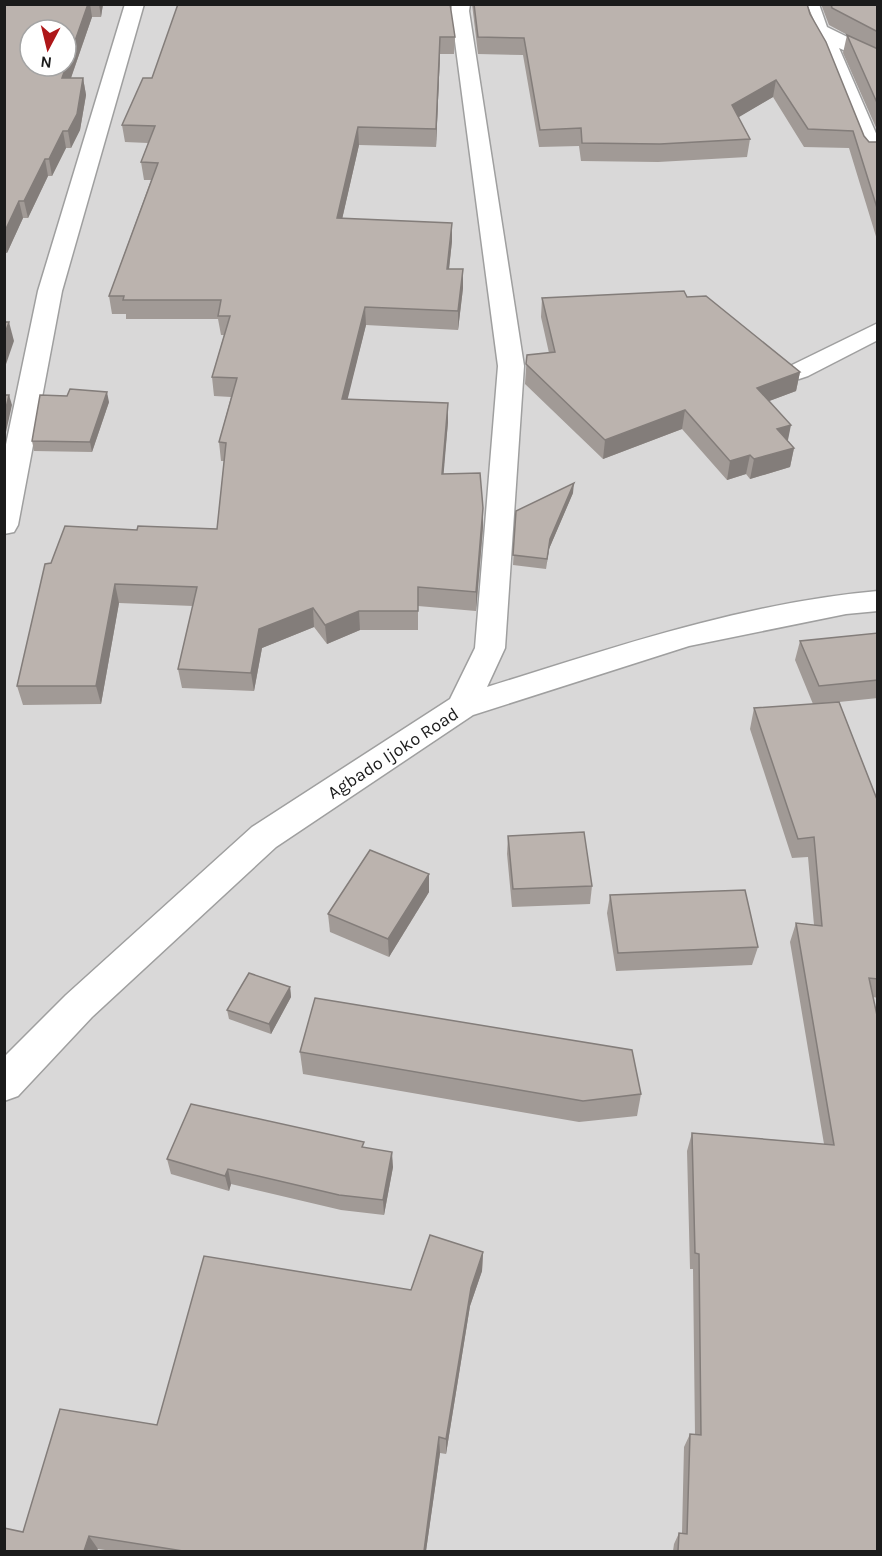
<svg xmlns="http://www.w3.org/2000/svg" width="882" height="1556" viewBox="0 0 882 1556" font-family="Karla,sans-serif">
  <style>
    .residential { fill: #d9d8d8; fill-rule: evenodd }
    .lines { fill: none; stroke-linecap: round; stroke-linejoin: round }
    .minor-casing { stroke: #9f9f9f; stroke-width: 3 }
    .minor { fill: #fff; fill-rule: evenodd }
    .wall { fill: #a19a96 }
    .shaded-wall { fill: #837d7a }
    .building { fill: #bbb3ae; stroke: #837d7a; stroke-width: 1.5; fill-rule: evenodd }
    .labels { text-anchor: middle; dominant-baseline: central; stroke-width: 4.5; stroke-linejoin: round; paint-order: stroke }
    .street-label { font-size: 18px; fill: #1b1b1b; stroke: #fff }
  </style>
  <rect width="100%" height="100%" fill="#ebe8e1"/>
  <path class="residential" d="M5,5H877V1551H5ZM30,30H66V66H30Z"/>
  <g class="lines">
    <g class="minor-casing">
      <g id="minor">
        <polygon points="125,4 144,4 62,291 18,525 14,532 4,534 4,454 38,291"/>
        <path d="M452,4H470L469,11L524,366L505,648L487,687C615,647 743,603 878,591V611L846,614L689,646L473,715L276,847L92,1017L18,1096L4,1101V1057L66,995L252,827L450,699L475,648L498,366L451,11Z"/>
        <polygon points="800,4 819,4 827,27 878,52 878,66 839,48 878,138 878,158 865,158 862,153 825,58 809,30"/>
        <polygon points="878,323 878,340 808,376 799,379 790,376 786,371 790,366"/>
      </g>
    </g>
    <use href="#minor" class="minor"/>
  </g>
  <g class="wall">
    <polygon points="4,4 103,4 101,17 92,17 71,78 83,78 86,95 80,130 71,148 66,148 52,176 48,176 28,218 23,218 7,253 4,253"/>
    <polygon points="472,4 807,4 864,136 869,142 878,142 878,243 849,148 804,147 773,97 738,117 750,139 747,157 658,162 581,161 579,146 539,147 523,55 478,54"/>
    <polygon points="821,4 878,4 878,132 843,53 847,35 855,39 829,25"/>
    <polygon points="450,6 455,37 454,54 440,54 436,147 359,145 342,219 452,241 449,269 463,288 458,330 366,325 347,399 448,422 443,474 483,508 483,527 476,611 418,606 418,630 360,630 327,644 314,627 262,648 254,691 182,688 178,669 193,606 119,603 101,704 23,705 17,686 51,563 137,530 217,529 224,461 221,461 219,442 231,397 214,396 212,377 224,335 221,335 218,319 126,319 126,314 112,314 109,296 151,180 144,180 141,162 148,143 125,142 122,125 152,78"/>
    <polygon points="687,297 800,372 796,391 769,401 788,441 794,448 790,467 750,479 746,474 727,480 682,429 603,459 525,384 527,355 549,353 541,317 542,298"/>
    <polygon points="109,402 92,452 34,451 32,441"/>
    <polygon points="573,493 549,549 546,569 513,565 516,511"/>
    <polygon points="878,633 878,698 839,702 878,802 878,998 873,997 878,1551 673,1551 674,1544 679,1533 682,1533 684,1447 690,1434 695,1435 693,1269 690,1269 687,1151 692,1133 824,1144 790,942 796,923 814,925 808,857 792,858 750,729 754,708 813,704 795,660 800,641"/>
    <polygon points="508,836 592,886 590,904 512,907 507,854"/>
    <polygon points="429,874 429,892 389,957 330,932 328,914"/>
    <polygon points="610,895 758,947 752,965 616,971 607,913"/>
    <polygon points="290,987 291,997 271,1034 229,1019 227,1010"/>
    <polygon points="300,1052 641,1094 637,1116 579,1122 303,1074"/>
    <polygon points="364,1147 393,1167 384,1215 341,1210 231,1184 229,1191 171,1174 167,1159"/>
    <polygon points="483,1252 482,1271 470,1306 446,1454 440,1453 426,1551 112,1551 98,1549 23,1532 157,1425"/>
  </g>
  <g class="shaded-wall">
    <polygon points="88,4 90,4 92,17 65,95 62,78"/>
    <polygon points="99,4 103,4 101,17"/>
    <polygon points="440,37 440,54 436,147 436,129"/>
    <polygon points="83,78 86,95 80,130 71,148 68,131"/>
    <polygon points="776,80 773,97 729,123 732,105"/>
    <polygon points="358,127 359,145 338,237 337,218"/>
    <polygon points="63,131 66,148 52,176 49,159"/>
    <polygon points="45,159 48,176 28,218 24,201"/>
    <polygon points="19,201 23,218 7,253 4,242 4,233"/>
    <polygon points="452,223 452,241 447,287 447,269"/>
    <polygon points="463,269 463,288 458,330 458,311"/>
    <polygon points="365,307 366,325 343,418 342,399"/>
    <polygon points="9,322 14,341 4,370 4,336"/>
    <polygon points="800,372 796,391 753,407 757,388"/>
    <polygon points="107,392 109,402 92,452 90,442"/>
    <polygon points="9,395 12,405 4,441 4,417"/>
    <polygon points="448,403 448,422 442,493 442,474"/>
    <polygon points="685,410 682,429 603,459 605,440"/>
    <polygon points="791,425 787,445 777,429"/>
    <polygon points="794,448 790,467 750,479 754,459"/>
    <polygon points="750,455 746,474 727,480 730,461"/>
    <polygon points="574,483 573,493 549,549 546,569 550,539"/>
    <polygon points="483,508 483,527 476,611 476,592"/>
    <polygon points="115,584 119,603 101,704 96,686"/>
    <polygon points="313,608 314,627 262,648 254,691 251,673 259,629"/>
    <polygon points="359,611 360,630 327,644 325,625"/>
    <polygon points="429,874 429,892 389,957 388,939"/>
    <polygon points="290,987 291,997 271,1034 269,1024"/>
    <polygon points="392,1152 393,1167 384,1215 383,1200"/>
    <polygon points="228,1169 231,1184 229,1191 225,1176"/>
    <polygon points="483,1252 482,1271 470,1306 446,1454 446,1439 471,1288"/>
    <polygon points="439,1437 440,1453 426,1551 424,1551"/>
    <polygon points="89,1536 98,1549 97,1551 84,1551"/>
  </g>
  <g class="building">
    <path d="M4,4H88L62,78H83L77,114L68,131H63L49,159H45L24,201H19L4,233ZM30,30H66V66H30Z"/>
    <polygon points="178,4 450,4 455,37 440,37 436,129 358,127 337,218 452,223 447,269 463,269 458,311 365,307 342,399 448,403 442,474 480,473 483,508 476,592 418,587 418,611 359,611 325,625 313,608 259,629 251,673 178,669 197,587 115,584 96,686 17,686 45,564 51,563 65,526 137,530 138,526 217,529 226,443 219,442 237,378 212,377 230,316 218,316 221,300 123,300 124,296 109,296 158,163 141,162 155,126 122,125 143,78 152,78"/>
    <polygon points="474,4 807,4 810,14 826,42 864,136 869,142 878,142 878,211 853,131 808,129 776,80 732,105 750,139 660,144 582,143 581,128 540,130 524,38 478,37"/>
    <polygon points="831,4 878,4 878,32 832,8"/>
    <polygon points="847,35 878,49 878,105"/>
    <polygon points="684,291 687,297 706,296 800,372 757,388 791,425 777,429 794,448 754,459 750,455 730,461 685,410 605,440 526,364 527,355 555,352 542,298"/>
    <polygon points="4,322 9,322 4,336"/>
    <polygon points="70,389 107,392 90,442 32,441 40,395 67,396"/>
    <polygon points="4,395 9,395 4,417"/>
    <polygon points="574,483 550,539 547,559 513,555 516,511"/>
    <polygon points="878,633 878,680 819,686 800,641"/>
    <polygon points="839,702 878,802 878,979 869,978 878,1020 878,1551 678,1551 679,1533 687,1534 690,1434 701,1435 699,1254 695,1253 692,1133 834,1145 796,923 822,926 814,837 798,839 754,708"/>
    <polygon points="584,832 592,886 513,889 508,836"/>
    <polygon points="370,850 429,874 388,939 328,914"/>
    <polygon points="745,890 758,947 618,953 610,895"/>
    <polygon points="249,973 290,987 269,1024 227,1010"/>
    <polygon points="315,998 632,1050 641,1094 583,1101 300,1052"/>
    <polygon points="191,1104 364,1142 362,1147 392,1152 383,1200 339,1195 228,1169 225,1176 167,1159"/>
    <polygon points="430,1235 483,1252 471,1288 446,1439 439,1437 424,1551 183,1551 89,1536 84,1551 4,1551 4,1528 23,1532 60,1409 157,1425 204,1256 411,1290"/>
  </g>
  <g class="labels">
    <g class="street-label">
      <text transform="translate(393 753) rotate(-33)">Agbado Ijoko Road</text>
    </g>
  </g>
  <rect width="882" height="1556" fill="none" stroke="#1b1b1b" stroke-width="12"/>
  <g transform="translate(48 48) rotate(187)"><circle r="28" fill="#ffffff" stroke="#a4a4a4" stroke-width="1.5"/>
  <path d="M0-4.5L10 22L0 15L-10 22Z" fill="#ae1719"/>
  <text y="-9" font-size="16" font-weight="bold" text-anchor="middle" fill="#1b1b1b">N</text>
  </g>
</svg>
